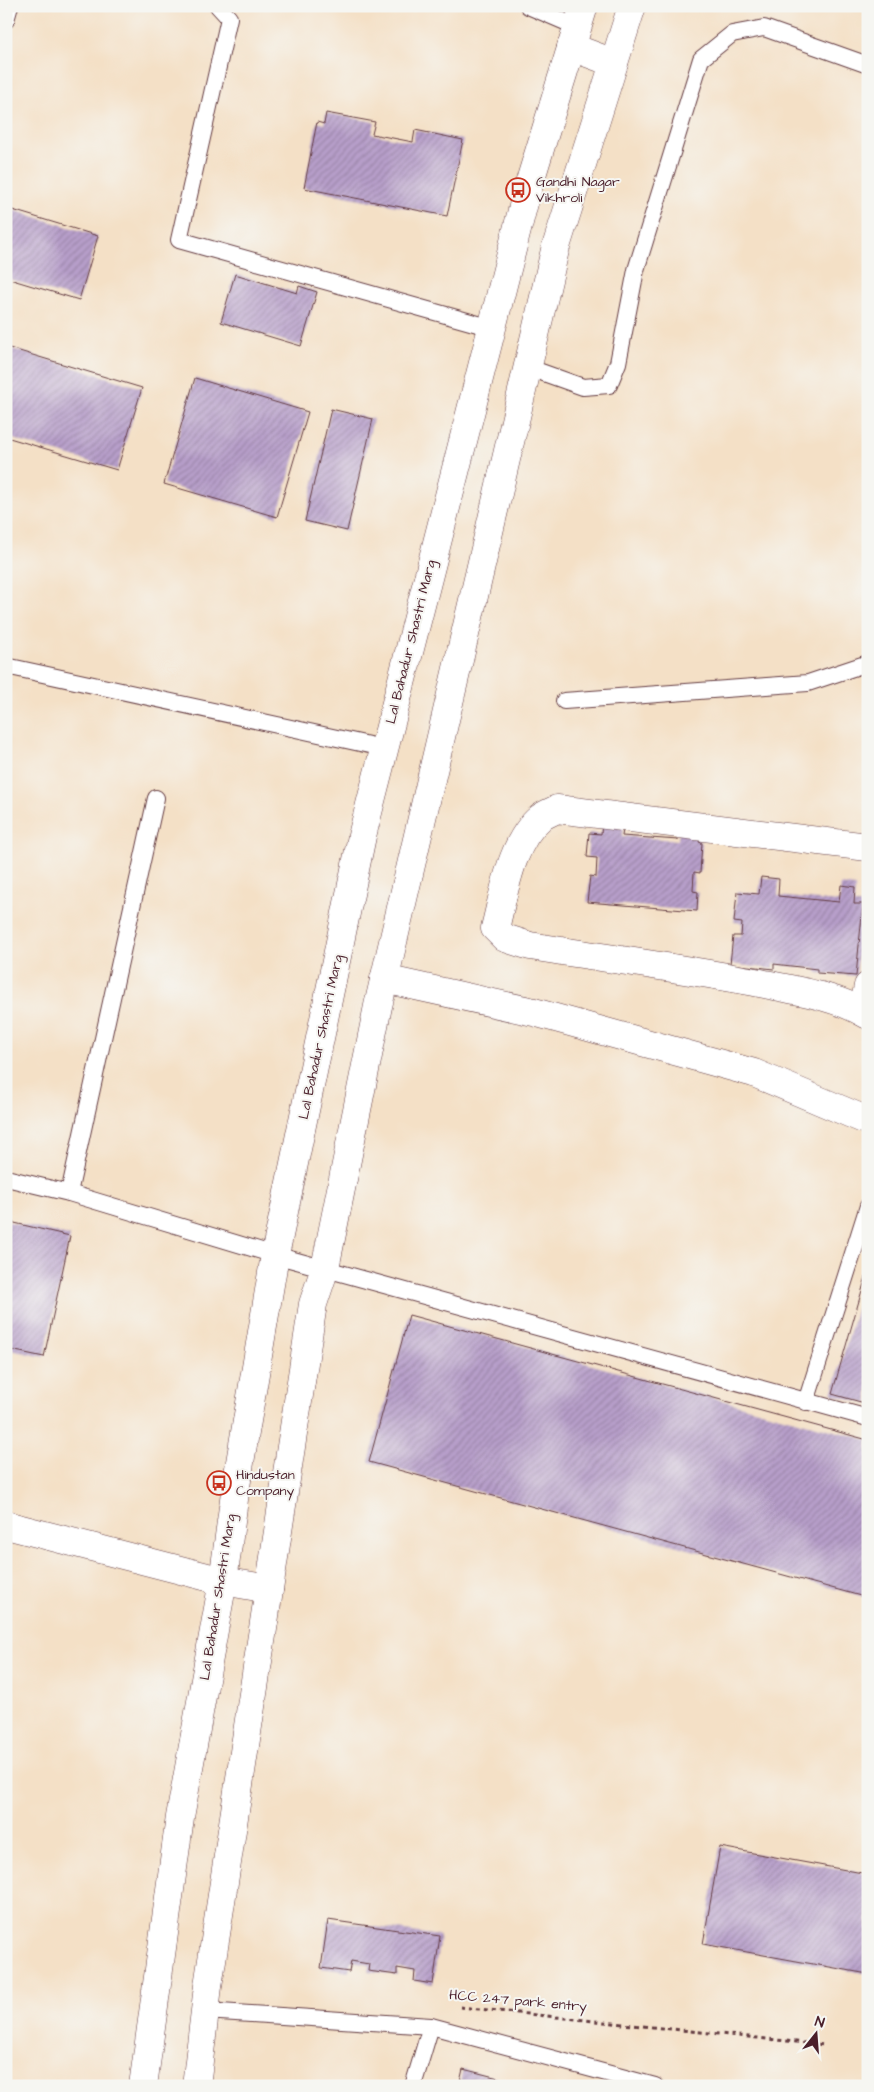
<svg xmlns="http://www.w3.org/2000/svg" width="874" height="2092" viewBox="0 0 874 2092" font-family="'Architects Daughter',sans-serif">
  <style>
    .building { fill: url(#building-hatch) }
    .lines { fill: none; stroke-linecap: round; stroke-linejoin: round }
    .lane-casing { stroke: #643c42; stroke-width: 18 }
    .street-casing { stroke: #643c42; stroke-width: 29 }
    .primary-casing { stroke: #643c42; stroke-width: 29 }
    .path { stroke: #643c42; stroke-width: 3; stroke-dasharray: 4 4; stroke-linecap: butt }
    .lane { stroke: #fff; stroke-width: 16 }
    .street { stroke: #fff; stroke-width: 28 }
    .primary { stroke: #fff; stroke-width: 28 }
    .labels { text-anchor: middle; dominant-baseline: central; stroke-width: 4; stroke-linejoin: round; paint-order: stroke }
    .poi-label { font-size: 14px; fill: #4a1f2b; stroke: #f6f6f2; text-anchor: start }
    .street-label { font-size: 14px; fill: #4a1f2b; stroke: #f6f6f2 }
  </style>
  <defs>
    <pattern id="building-hatch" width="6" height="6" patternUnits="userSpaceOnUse" patternTransform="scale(1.25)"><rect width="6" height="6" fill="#b79fca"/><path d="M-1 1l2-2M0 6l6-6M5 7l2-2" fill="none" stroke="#9781a4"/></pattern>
  </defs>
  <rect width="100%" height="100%" fill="#f6f6f2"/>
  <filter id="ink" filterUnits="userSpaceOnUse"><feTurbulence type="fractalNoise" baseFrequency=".02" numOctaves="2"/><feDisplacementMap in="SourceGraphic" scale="10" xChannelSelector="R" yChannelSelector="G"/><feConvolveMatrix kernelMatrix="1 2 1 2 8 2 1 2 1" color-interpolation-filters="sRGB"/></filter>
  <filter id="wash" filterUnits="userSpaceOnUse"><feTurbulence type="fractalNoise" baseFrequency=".0096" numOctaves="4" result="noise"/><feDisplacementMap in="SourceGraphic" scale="20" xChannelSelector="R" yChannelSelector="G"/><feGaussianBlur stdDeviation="1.12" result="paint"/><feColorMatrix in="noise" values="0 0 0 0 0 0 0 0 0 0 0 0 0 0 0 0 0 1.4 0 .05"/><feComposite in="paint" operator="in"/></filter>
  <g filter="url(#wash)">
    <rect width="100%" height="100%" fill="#f4e0c6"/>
    <g id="blocks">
      <g class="building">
        <polygon points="326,113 375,122 372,134 413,142 415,130 463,140 447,216 304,188 317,122 324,124"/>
        <polygon points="6,208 98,236 79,300 6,278"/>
        <polygon points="235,274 297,293 299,286 317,292 301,346 221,322"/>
        <polygon points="6,347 142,388 117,470 6,437"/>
        <polygon points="195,378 308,412 277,517 164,484"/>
        <polygon points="331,409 373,419 347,531 305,521"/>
        <polygon points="602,822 624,824 622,836 678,840 679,830 700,833 699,842 702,843 700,873 694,872 693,891 698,892 697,911 587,902 590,876 596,877 597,858 587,857 589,833 601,834"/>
        <polygon points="761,877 779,879 778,896 839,902 841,885 855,887 854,904 863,904 856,976 817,973 817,969 774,964 774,969 730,964 733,936 741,936 742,923 734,922 737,892 759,894"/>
        <polygon points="6,1221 70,1236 44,1357 6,1349"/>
        <polygon points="867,1273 868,1273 868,1404 832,1394"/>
        <polygon points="409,1315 868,1440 868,1598 369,1462"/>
        <polygon points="720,1847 868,1874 868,1974 703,1944"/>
        <polygon points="328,1920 440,1936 433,1984 414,1981 415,1971 397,1968 397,1975 368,1971 369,1964 351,1961 349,1972 321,1968"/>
        <polygon points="463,2069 526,2085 526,2086 459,2086"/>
      </g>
    </g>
  </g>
  <g filter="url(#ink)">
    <use href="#blocks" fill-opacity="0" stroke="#643c42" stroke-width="1"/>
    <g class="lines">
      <g class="lane-casing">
        <g id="lane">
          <polyline points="218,6 229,18 179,240 492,328"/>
          <polyline points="528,6 577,27"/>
          <polyline points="6,20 10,6"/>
          <polyline points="527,367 583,387 609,385 618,363 636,270 701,59 732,34 764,28 868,65"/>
          <polyline points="6,666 383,748"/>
          <polyline points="564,701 808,683 868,663"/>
          <polyline points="6,1178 69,1193 275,1255 868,1418"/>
          <polyline points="69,1193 156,798"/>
          <polyline points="806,1402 868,1206"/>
          <polyline points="205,2011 431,2026 655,2086"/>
          <polyline points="413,2086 431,2026"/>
        </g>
      </g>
      <g class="street-casing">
        <g id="street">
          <path d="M868,847L557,809C551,812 545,814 540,818C511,842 504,894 495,928L505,938L530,946C605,958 680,968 755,982C792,990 835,995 868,1015"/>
          <polyline points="384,979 534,1012 754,1073 868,1121"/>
          <polyline points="863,1012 868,986"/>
          <polyline points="6,1525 223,1581 269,1589"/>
        </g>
      </g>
      <g class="primary-casing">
        <g id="primary">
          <polyline points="571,47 614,63"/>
          <polyline points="143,2086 180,1817 223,1581 235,1492 275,1255 362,836 527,191 584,6"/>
          <polyline points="196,2086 208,1986 313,1304 325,1268 378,1006 555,250 632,6"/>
        </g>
      </g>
      <polyline class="path" points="460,2007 825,2045"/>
      <use href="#lane" class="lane"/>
      <use href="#street" class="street"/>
      <use href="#primary" class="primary"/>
    </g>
  </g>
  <defs>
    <g id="bus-ring" transform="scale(1.25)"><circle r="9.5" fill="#f6f6f2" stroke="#c8321e" stroke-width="1.5"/><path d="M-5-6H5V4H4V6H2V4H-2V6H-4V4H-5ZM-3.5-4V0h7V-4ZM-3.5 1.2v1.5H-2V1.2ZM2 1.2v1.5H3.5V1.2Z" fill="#c8321e"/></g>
  </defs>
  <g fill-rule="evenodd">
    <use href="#bus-ring" x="518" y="190"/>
    <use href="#bus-ring" x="219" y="1483"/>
  </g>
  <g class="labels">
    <g class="poi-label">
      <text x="536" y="182">Gandhi Nagar<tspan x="536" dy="16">Vikhroli</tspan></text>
      <text x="236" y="1475">Hindustan<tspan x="236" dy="16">Company</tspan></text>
    </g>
    <g class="street-label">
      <text transform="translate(411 642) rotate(-76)">Lal Bahadur Shastri Marg</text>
      <text transform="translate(321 1037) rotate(-78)">Lal Bahadur Shastri Marg</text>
      <text transform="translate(218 1597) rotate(-81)">Lal Bahadur Shastri Marg</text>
      <text transform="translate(518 2001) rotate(5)">HCC 247 park entry</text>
    </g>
  </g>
  <rect width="874" height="2092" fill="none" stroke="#f6f6f2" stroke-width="25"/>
  <g transform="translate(816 2034) rotate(17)" stroke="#f6f6f2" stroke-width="4" paint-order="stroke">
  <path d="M0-4L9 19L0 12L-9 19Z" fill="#4a1f2b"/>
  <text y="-8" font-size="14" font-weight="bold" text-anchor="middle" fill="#4a1f2b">N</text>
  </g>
</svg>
